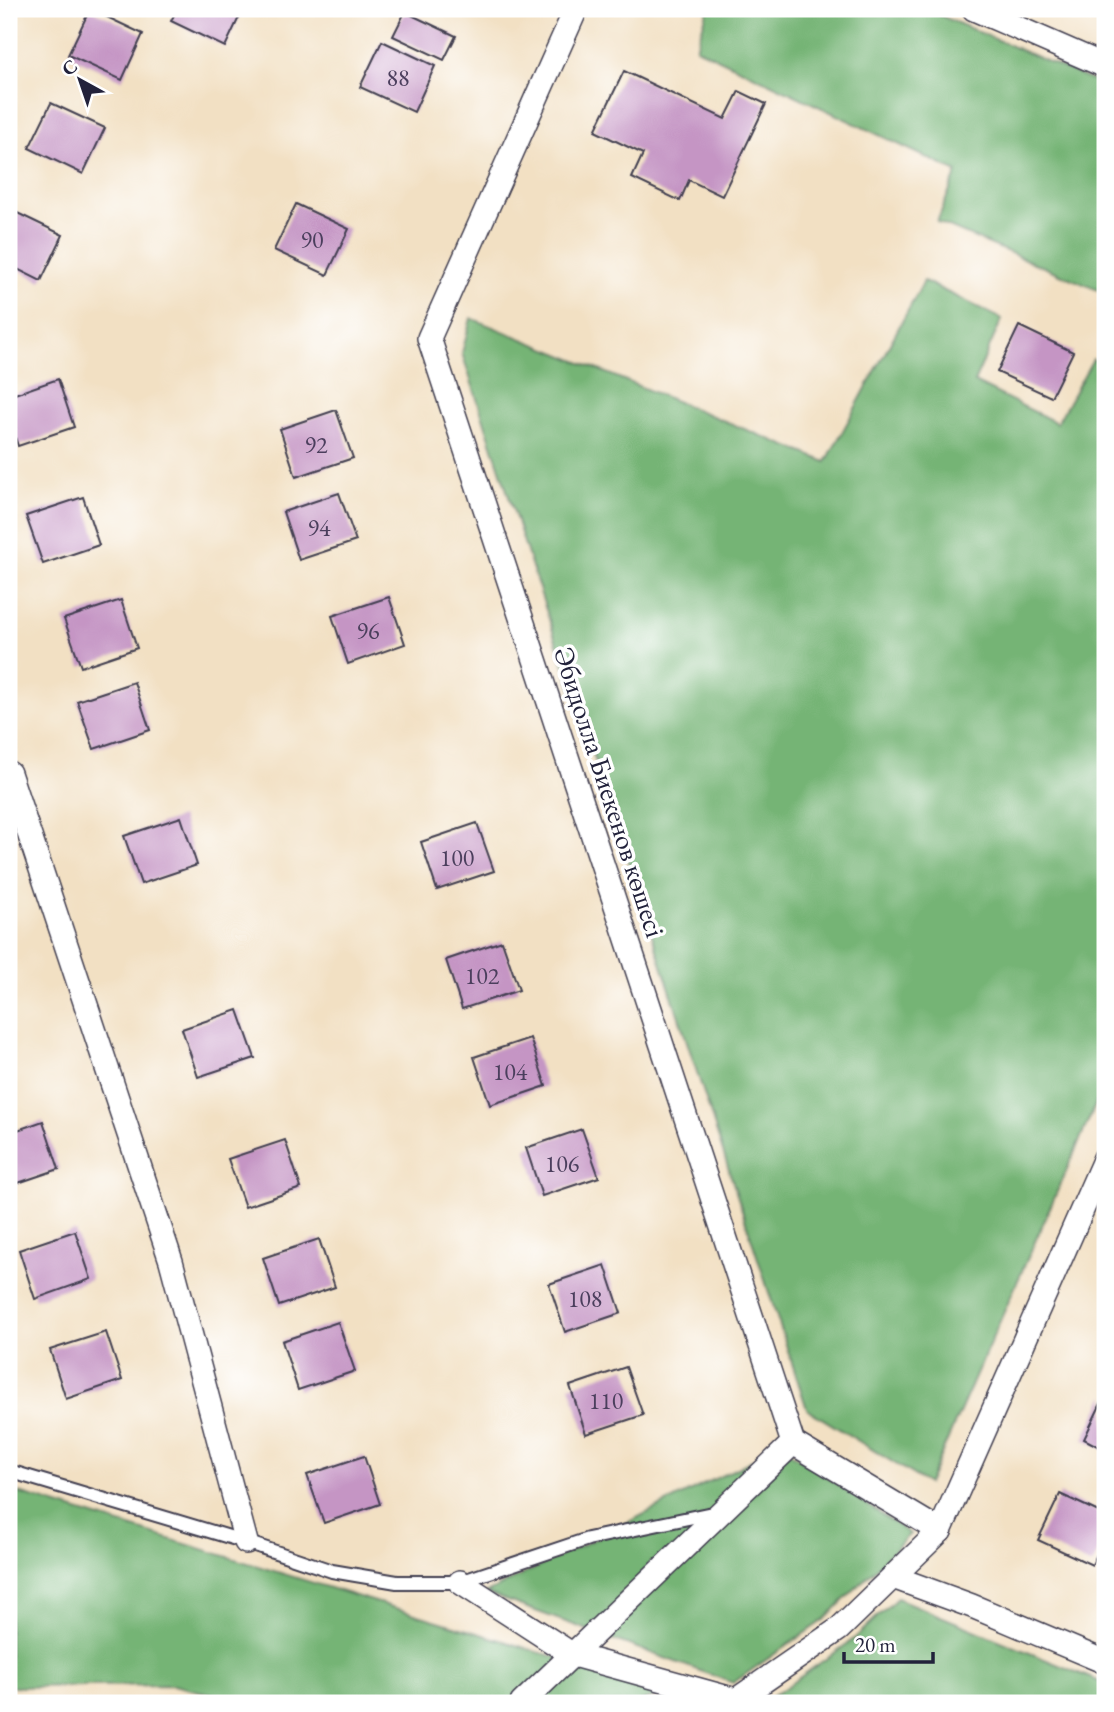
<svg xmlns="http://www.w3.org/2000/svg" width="1114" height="1712" viewBox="0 0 1114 1712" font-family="'EB Garamond',serif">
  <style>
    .forest { fill: #75b475; stroke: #4c6b58; stroke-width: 2 }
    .building { fill: #c595c4 }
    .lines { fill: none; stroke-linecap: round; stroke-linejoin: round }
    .lane-casing { stroke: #413e4f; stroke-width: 16 }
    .street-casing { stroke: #413e4f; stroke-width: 26 }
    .lane { stroke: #fff; stroke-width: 12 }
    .street { stroke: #fff; stroke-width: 23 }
    .labels { text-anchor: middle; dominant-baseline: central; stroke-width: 7; stroke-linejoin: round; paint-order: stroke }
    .number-label { font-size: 24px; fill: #4b3f5d }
    .street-label { font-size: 28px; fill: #22223b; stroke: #fff }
  </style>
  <rect width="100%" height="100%" fill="#fff"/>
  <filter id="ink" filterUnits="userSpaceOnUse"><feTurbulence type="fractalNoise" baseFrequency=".0143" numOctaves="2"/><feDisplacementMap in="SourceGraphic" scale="14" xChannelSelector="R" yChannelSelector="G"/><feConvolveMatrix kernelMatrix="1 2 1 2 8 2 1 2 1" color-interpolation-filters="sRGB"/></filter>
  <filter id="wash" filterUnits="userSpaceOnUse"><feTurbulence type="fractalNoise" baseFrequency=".00686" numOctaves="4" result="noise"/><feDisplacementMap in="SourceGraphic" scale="28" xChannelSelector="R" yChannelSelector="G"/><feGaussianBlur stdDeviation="1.57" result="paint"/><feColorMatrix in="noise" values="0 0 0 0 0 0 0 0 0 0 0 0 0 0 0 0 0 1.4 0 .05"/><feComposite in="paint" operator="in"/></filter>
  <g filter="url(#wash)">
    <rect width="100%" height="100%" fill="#f2e0c3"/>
    <g class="forest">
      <polygon points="708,9 925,9 1105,86 1105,293 937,222 957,172 696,48"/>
      <polygon points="924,281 1002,319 974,382 1057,423 1093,359 1105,364 1105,1083 928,1484 807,1409 462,353 471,318 826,462"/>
      <polygon points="781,1446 910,1534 825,1619 733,1683 486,1593"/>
      <polygon points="9,1490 670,1692 636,1703 253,1703 172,1685 9,1687"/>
      <polygon points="897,1598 1105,1684 1105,1703 778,1703 769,1699 854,1639"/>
    </g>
    <g id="blocks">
      <g class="building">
        <polygon points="90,9 143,34 122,80 68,55"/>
        <polygon points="177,9 243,9 225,47 171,21"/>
        <polygon points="405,12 456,36 444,60 393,36"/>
        <polygon points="382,41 435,66 414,112 360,87"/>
        <polygon points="624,71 725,119 739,91 766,104 722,196 689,180 680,201 632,178 643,154 595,131"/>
        <polygon points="51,103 105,128 83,174 29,148"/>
        <polygon points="296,204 349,229 327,275 274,250"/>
        <polygon points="9,209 63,235 41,281 9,265"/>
        <polygon points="1019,326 1073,352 1051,397 997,372"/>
        <polygon points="58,379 74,427 18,446 9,419 9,396"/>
        <polygon points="336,410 353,458 296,477 280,429"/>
        <polygon points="339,493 356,541 299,560 283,512"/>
        <polygon points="83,497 99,545 43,564 26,516"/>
        <polygon points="389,597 405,644 348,664 332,616"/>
        <polygon points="121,600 137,648 81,667 64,619"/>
        <polygon points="134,682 150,730 94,749 77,701"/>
        <polygon points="181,817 197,865 141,884 124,836"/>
        <polygon points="477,823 494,871 437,890 421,842"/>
        <polygon points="502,941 519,990 462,1009 446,960"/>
        <polygon points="238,1010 255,1058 198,1077 182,1029"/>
        <polygon points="530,1038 546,1086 490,1105 474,1057"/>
        <polygon points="43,1121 59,1169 9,1186 9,1133"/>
        <polygon points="582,1129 599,1177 542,1196 526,1148"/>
        <polygon points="285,1140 301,1188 245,1207 228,1159"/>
        <polygon points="75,1231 91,1279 35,1299 19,1250"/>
        <polygon points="319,1239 335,1287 279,1306 263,1258"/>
        <polygon points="605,1265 621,1313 565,1332 549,1284"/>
        <polygon points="338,1322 355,1371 298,1390 282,1341"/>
        <polygon points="106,1332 122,1380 66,1399 50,1350"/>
        <polygon points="626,1367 643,1415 586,1434 570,1386"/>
        <polygon points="1105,1395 1105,1450 1084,1439"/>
        <polygon points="364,1456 380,1504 324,1523 307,1475"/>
        <polygon points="1060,1494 1105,1515 1105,1537 1092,1565 1038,1540"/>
      </g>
    </g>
  </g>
  <g filter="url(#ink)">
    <use href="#blocks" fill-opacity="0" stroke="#413e4f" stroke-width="2"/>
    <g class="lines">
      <g class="lane-casing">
        <polyline id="lane" points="9,1471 246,1542 332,1571 397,1582 460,1582 588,1539 717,1512"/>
      </g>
      <g class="street-casing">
        <g id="street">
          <polyline points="576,9 429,338 793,1443 940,1531"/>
          <polyline points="974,9 1105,66"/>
          <polyline points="9,773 171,1261 246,1542"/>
          <polyline points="893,1577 972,1606 1105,1662"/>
          <polyline points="460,1582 573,1655 736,1700"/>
          <polyline points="522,1703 793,1443"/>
          <polyline points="744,1703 736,1700 839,1629 940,1531 1105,1158"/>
        </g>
      </g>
      <use href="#lane" class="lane"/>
      <use href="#street" class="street"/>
    </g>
  </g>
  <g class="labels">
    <g class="number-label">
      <text x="398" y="77">88</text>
      <text x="312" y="239">90</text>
      <text x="316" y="444">92</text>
      <text x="319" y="527">94</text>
      <text x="368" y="630">96</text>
      <text x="457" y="857">100</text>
      <text x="482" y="975">102</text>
      <text x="510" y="1071">104</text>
      <text x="562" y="1163">106</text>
      <text x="585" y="1298">108</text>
      <text x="606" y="1400">110</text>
    </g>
    <g class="street-label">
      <text transform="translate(610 792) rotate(72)">Әбидолла Биекенов көшесі</text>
    </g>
  </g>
  <rect width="1114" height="1712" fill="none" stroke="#fff" stroke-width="35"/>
  <g transform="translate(80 80) rotate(320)" stroke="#ffffff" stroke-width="5" paint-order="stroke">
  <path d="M0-5L12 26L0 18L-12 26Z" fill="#22223b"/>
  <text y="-10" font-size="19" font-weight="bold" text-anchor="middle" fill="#22223b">С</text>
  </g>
  <path d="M844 1652v10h89v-10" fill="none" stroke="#22223b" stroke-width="3.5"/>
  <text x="855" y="1652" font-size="21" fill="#22223b" stroke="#ffffff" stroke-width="5" paint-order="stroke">20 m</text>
</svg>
